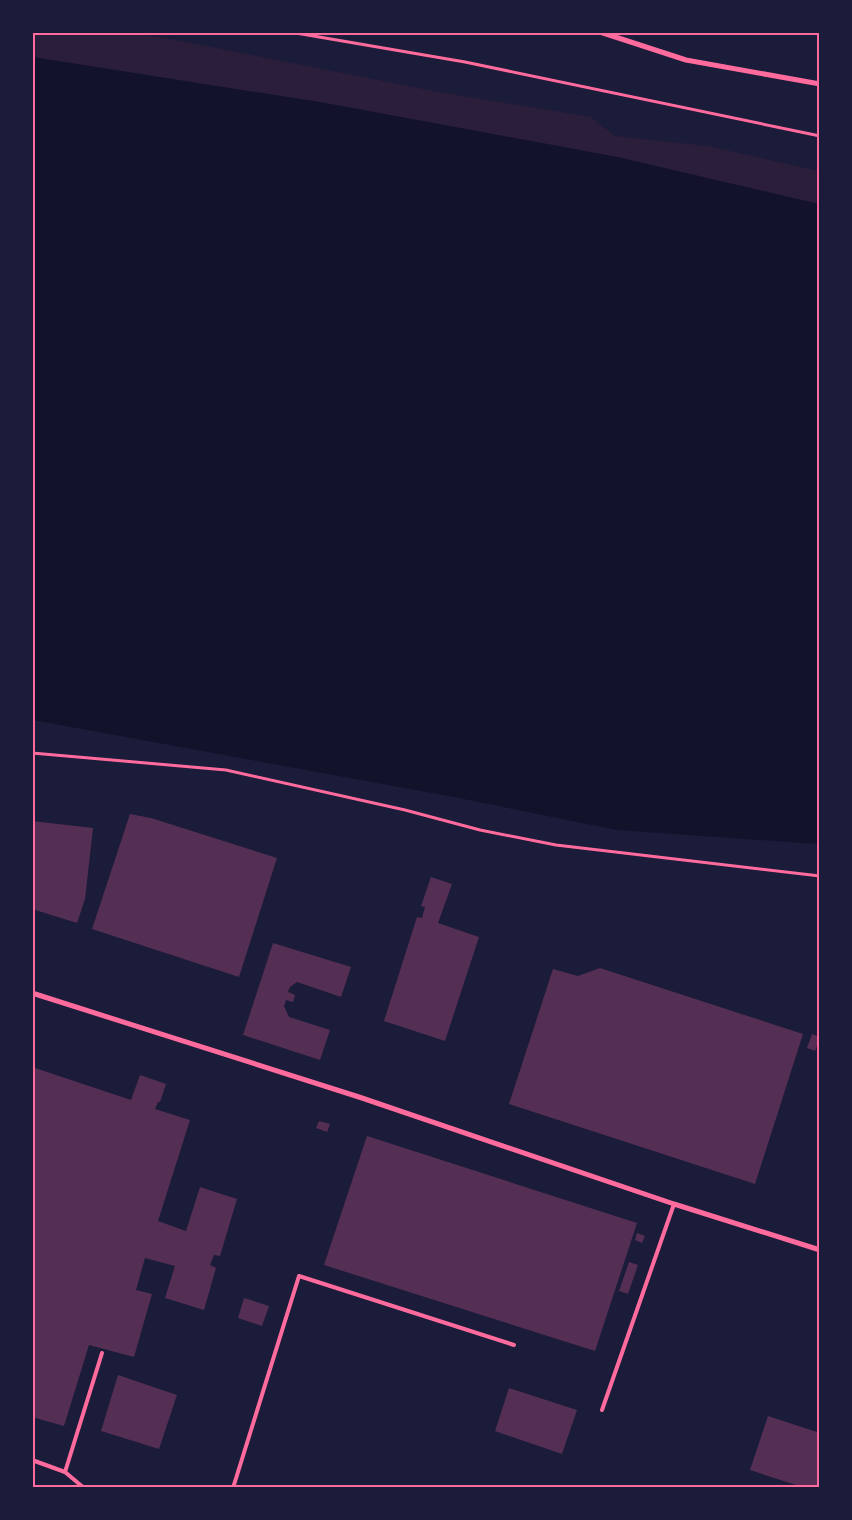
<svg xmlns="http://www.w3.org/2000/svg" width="852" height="1520" viewBox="0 0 852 1520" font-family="'Sofia Sans Condensed',sans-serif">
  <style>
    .green { fill: #2a1e3b }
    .water { fill: #12122b }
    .building { fill: #542f53 }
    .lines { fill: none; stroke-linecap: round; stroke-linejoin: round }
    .path { stroke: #ff6b9d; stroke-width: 3 }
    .service { stroke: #ff6b9d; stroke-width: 4 }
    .minor { stroke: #ff6b9d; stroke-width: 5 }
    .neatline { fill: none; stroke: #ff6b9d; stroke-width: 2 }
  </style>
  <rect width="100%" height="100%" fill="#1b1b3a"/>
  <polygon class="green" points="126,32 171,39 439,92 591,117 615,136 708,146 819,171 819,204 617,157 325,103 33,57 32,33"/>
  <polygon class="water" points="32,57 325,103 617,157 819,204 819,844 617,830 454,797 33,720"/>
  <g class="building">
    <polygon points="130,814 151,818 277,858 239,977 92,929"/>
    <polygon points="32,821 93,828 85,899 77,923 32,909"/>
    <polygon points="431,877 452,884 438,923 479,937 445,1041 384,1021 417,917 422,918 425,907 421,906"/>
    <polygon points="273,943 351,967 341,997 297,982 290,987 288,992 295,995 293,1002 286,1000 284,1006 289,1017 330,1030 320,1060 243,1035"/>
    <polygon points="600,968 803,1034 755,1184 509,1104 553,969 578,976"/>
    <polygon points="812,1034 820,1037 815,1051 807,1048"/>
    <polygon points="32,1067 131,1100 140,1075 166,1084 160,1102 158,1102 155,1109 190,1120 158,1221 186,1231 200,1187 237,1199 220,1256 214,1255 210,1265 216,1268 204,1310 165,1298 175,1266 145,1258 136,1290 152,1294 134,1357 89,1345 64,1426 32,1417"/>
    <polygon points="319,1121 330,1124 327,1132 316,1128"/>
    <polygon points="367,1136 637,1223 595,1351 324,1265"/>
    <polygon points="637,1233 645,1236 642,1243 635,1240"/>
    <polygon points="629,1262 638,1265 628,1294 619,1291"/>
    <polygon points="244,1298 269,1306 262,1326 238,1318"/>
    <polygon points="118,1375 177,1395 159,1449 101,1431"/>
    <polygon points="509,1388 577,1410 562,1454 495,1431"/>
    <polygon points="768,1416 820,1433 820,1488 805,1488 750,1470"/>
  </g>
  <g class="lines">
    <g class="path">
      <polyline points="290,32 465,62 820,136"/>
      <polyline points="32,753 226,770 405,810 480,830 556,845 820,876"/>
    </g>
    <g class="service">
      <polyline points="602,1410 674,1204"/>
      <polyline points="32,1460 65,1472 84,1488"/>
      <polyline points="65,1472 102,1353"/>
      <polyline points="233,1488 299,1276 514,1345"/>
    </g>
    <g class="minor">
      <polyline points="600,32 686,60 820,84"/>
      <polyline points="32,993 359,1097 674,1204 820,1250"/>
    </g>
  </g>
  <rect width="852" height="1520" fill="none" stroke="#1b1b3a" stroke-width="68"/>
  <rect x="34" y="34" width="784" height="1452" class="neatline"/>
</svg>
